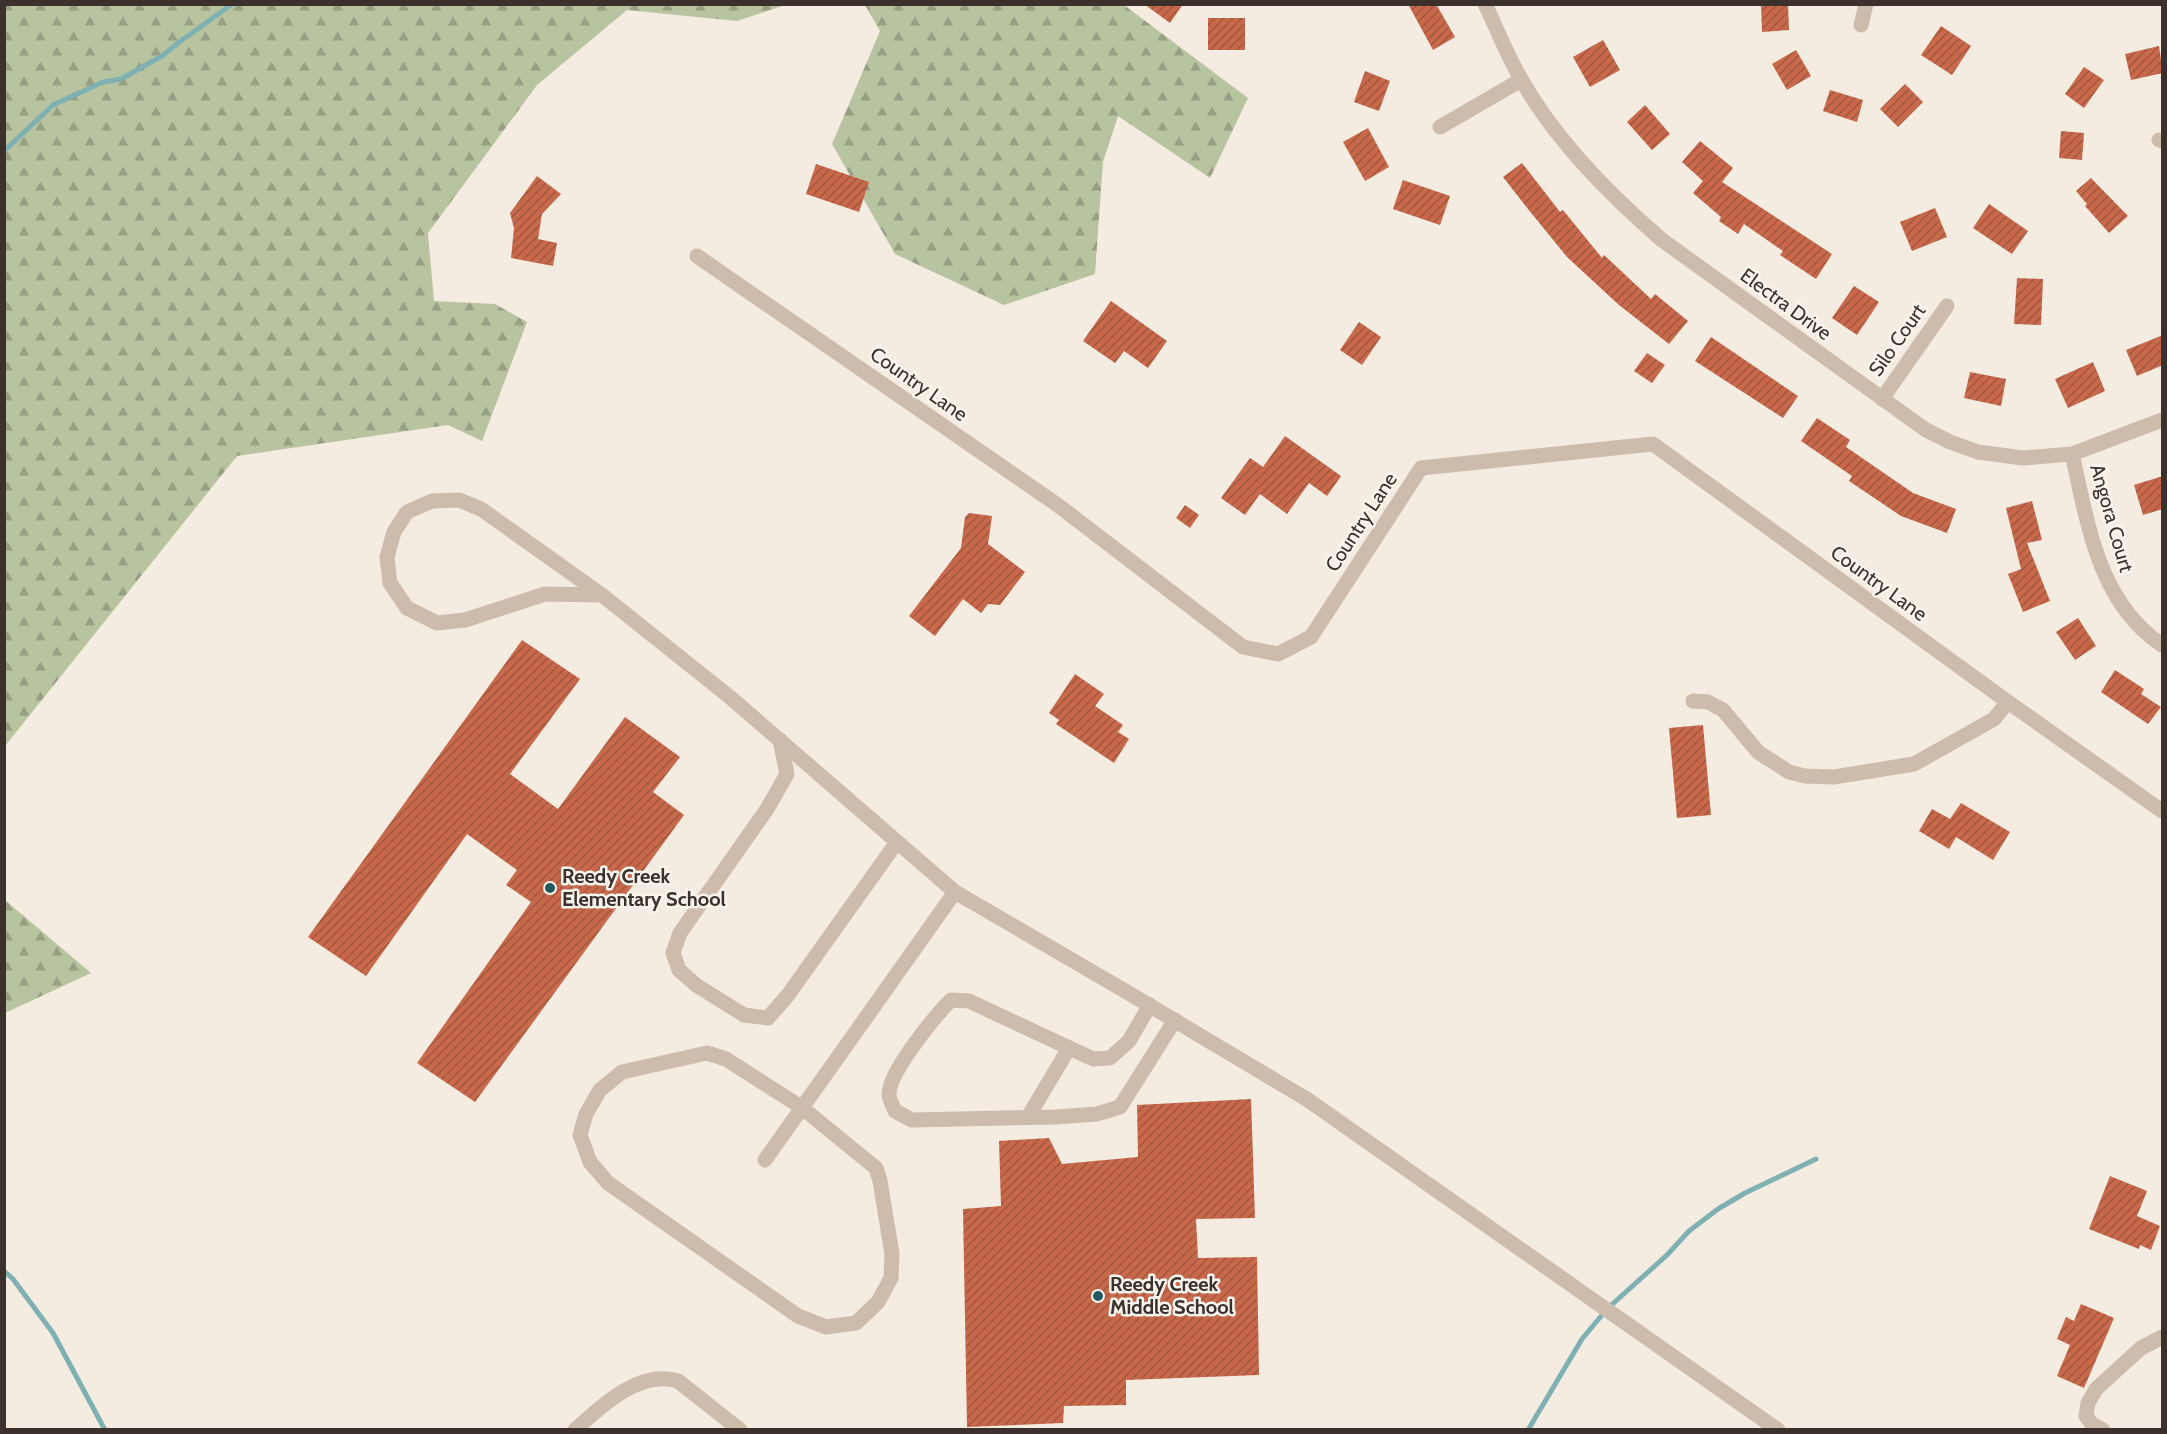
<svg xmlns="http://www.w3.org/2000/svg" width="2167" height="1434" viewBox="0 0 2167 1434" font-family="Cabin,sans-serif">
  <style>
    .forest { fill: url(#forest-firs) }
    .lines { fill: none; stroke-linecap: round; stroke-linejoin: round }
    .stream { stroke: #7fb0b2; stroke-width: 5 }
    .building { fill: url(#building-hatch) }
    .minor { stroke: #cdbbac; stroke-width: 15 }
    .poi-dot { fill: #1f5a5e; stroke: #fbf5ee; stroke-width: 2 }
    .labels { text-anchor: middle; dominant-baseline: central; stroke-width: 5; stroke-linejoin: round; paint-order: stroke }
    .street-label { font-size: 20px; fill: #3b302b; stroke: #fbf5ee }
    .poi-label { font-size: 20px; font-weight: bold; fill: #3b302b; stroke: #fbf5ee; text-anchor: start }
  </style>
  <defs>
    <pattern id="forest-firs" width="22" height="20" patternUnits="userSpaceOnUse" patternTransform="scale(1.5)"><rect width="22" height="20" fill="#b8c4a0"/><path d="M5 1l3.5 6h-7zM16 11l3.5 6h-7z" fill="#97a083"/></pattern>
    <pattern id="building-hatch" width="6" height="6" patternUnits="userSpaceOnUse" patternTransform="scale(1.5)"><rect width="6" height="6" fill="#c8694b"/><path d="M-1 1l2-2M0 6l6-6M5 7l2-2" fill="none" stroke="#a4573f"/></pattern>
  </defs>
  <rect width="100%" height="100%" fill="#f4ebe1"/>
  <g class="forest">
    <polygon points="5,4 785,4 785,5 737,21 627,10 537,85 428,233 434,301 495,304 527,322 482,441 448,425 237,456 5,746"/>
    <polygon points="865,5 1124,5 1248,98 1210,178 1118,116 1103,162 1095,274 1004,305 895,254 832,144 880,31"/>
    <polygon points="5,900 91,973 5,1013"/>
  </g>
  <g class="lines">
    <g class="stream">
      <polyline points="4,151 53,105 103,82 121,79 162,56 178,43 232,4"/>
      <polyline points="4,1271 13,1279 53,1333 105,1430"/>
      <polyline points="1528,1430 1582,1339 1607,1309 1667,1255 1689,1231 1718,1209 1745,1193 1816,1159"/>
    </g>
  </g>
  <g class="building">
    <polygon points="1144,4 1183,4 1170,23"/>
    <polygon points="1408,4 1436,4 1455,37 1433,50"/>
    <polygon points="1761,4 1788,4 1789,30 1762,32"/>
    <rect x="1208" y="18" width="37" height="32"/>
    <polygon points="1941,26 1971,46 1952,75 1921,55"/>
    <polygon points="1603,40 1620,70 1590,87 1573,57"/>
    <polygon points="2159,46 2163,73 2131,80 2125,54"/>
    <polygon points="1796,50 1811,76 1787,90 1772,64"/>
    <polygon points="2084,67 2104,80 2084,108 2065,94"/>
    <polygon points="1365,71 1390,81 1379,111 1354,102"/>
    <polygon points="1905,84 1923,102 1898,127 1880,109"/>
    <polygon points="1830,90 1863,100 1857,122 1823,111"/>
    <polygon points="1645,105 1670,134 1652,150 1627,122"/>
    <polygon points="1368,128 1389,167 1365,181 1343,142"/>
    <polygon points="2061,131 2084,133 2082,160 2059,158"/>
    <polygon points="1700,141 1733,168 1722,182 1832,254 1816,279 1780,255 1783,251 1744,224 1738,234 1719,221 1721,217 1693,193 1703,181 1682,162"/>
    <polygon points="1522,163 1560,212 1563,210 1602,258 1604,255 1651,299 1655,294 1688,321 1669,344 1619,305 1567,257 1528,209 1503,177"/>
    <polygon points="816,164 869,182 859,212 806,194"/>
    <polygon points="537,176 561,194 542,214 538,239 557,243 553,266 511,258 514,228 510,213"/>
    <polygon points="2091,178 2128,216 2109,233 2085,206 2087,204 2076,191"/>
    <polygon points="1403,180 1450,196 1440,225 1393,209"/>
    <polygon points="1989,204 2028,231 2012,254 1973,228"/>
    <polygon points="1935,208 1947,237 1912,251 1900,222"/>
    <polygon points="2017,278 2043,279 2041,325 2014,324"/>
    <polygon points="1854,286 1879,302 1857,335 1832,318"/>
    <polygon points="1111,301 1167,341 1148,368 1124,351 1115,363 1083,341"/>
    <polygon points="1359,322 1381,337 1362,365 1340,350"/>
    <polygon points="2163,335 2163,365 2137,376 2126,350"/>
    <polygon points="1711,337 1798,396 1783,418 1695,361"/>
    <polygon points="1647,353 1665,365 1652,383 1634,371"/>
    <polygon points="2093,362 2105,391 2068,408 2055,379"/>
    <polygon points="1970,372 2006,379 2001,406 1964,398"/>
    <polygon points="1817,418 1850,440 1846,447 1913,493 1956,509 1947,533 1901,516 1849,481 1852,476 1801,441"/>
    <polygon points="1285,436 1341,476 1327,496 1309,483 1287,514 1260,494 1245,515 1221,498 1250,458 1263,467"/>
    <polygon points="2163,476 2163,509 2143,515 2134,485"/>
    <polygon points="2032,501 2042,540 2027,543 2050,601 2023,612 2008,574 2021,569 2006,508"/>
    <polygon points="1185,505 1199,515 1190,528 1176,518"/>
    <polygon points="969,513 992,516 988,544 1025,572 1000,605 988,604 981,613 963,599 935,636 909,616 961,548 965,517"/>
    <polygon points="2078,618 2096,646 2075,660 2056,632"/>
    <polygon points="522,640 580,679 510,774 558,809 625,717 680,757 653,792 684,815 475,1102 417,1063 531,902 506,885 517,870 467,834 366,976 308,937"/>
    <polygon points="2115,670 2144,689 2141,694 2161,707 2148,724 2101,692"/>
    <polygon points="1075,674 1104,694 1095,706 1123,725 1118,732 1129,739 1114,763 1056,724 1059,720 1049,713"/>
    <polygon points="1703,725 1711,815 1677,818 1669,728"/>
    <polygon points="1961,803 2010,832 1993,860 1956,837 1949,849 1919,831 1932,809 1950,819"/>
    <polygon points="1251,1099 1255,1218 1196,1219 1198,1258 1257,1257 1259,1375 1126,1380 1126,1405 1064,1406 1063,1423 967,1427 963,1209 1001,1206 999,1141 1049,1138 1062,1164 1138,1157 1137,1105"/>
    <polygon points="2110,1176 2147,1191 2137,1216 2160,1226 2151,1250 2140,1245 2139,1249 2089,1229"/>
    <polygon points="2081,1304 2114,1318 2084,1388 2057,1376 2070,1345 2057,1339 2066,1317 2074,1321"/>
  </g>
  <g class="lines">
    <g class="minor">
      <path d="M1485,4C1497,29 1507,55 1521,79C1554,138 1611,196 1662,240L1926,430L1950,442L1978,452L2023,458L2072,454L2162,420"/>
      <polyline points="1861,25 1866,4"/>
      <polyline points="1440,127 1521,80"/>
      <polyline points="2159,140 2162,141"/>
      <polyline points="697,256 1059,506 1243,647 1278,654 1311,637 1421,468 1653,444 2008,702 2162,811"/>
      <polyline points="1882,399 1947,306"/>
      <path d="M2072,454C2088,524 2098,602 2162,645"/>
      <polyline points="602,595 545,594 465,620 437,623 407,608 390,583 387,557 394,532 407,512 432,501 459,500 481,509 602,595 731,698 955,892 1132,995 1308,1100 1778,1430"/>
      <polyline points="1693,701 1708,702 1723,710 1758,752 1789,772 1805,776 1834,777 1914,764 1994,719 2008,702"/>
      <polyline points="780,740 787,774 767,809 680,933 673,953 679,970 696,985 744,1015 768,1018 788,995 897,842"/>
      <path d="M1150,1005L1129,1041L1110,1058L1093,1059L969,1001L951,1000C935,1016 889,1072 889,1094C889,1099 893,1106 895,1111L912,1120L1056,1117L1097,1114L1120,1107L1175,1020"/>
      <polygon points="707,1053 726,1059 801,1107 876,1168 880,1181 892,1254 891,1278 878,1302 856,1323 826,1327 798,1316 608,1183 590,1162 580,1135 586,1114 600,1090 622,1072"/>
      <polyline points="1028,1117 1069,1048"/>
      <polyline points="765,1160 955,892"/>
      <path d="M575,1430C601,1406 640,1369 678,1381L740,1430"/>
      <polyline points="2103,1430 2092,1424 2086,1416 2088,1403 2096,1389 2141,1348 2162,1337"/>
    </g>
  </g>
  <g class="poi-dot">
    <circle cx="550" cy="888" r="6"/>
    <circle cx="1098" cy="1296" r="6"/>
  </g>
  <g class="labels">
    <g class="street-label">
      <text transform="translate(1786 304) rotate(36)">Electra Drive</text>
      <text transform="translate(1897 340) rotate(-55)">Silo Court</text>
      <text transform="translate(919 384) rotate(35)">Country Lane</text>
      <text transform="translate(2112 518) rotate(74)">Angora Court</text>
      <text transform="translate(1361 522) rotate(-57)">Country Lane</text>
      <text transform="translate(1879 583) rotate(36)">Country Lane</text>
    </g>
    <g class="poi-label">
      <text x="562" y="876">Reedy Creek<tspan x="562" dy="23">Elementary School</tspan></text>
      <text x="1110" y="1284">Reedy Creek<tspan x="1110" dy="23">Middle School</tspan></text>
    </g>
  </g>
  <rect width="2167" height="1434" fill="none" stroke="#3b302b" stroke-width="12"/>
</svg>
